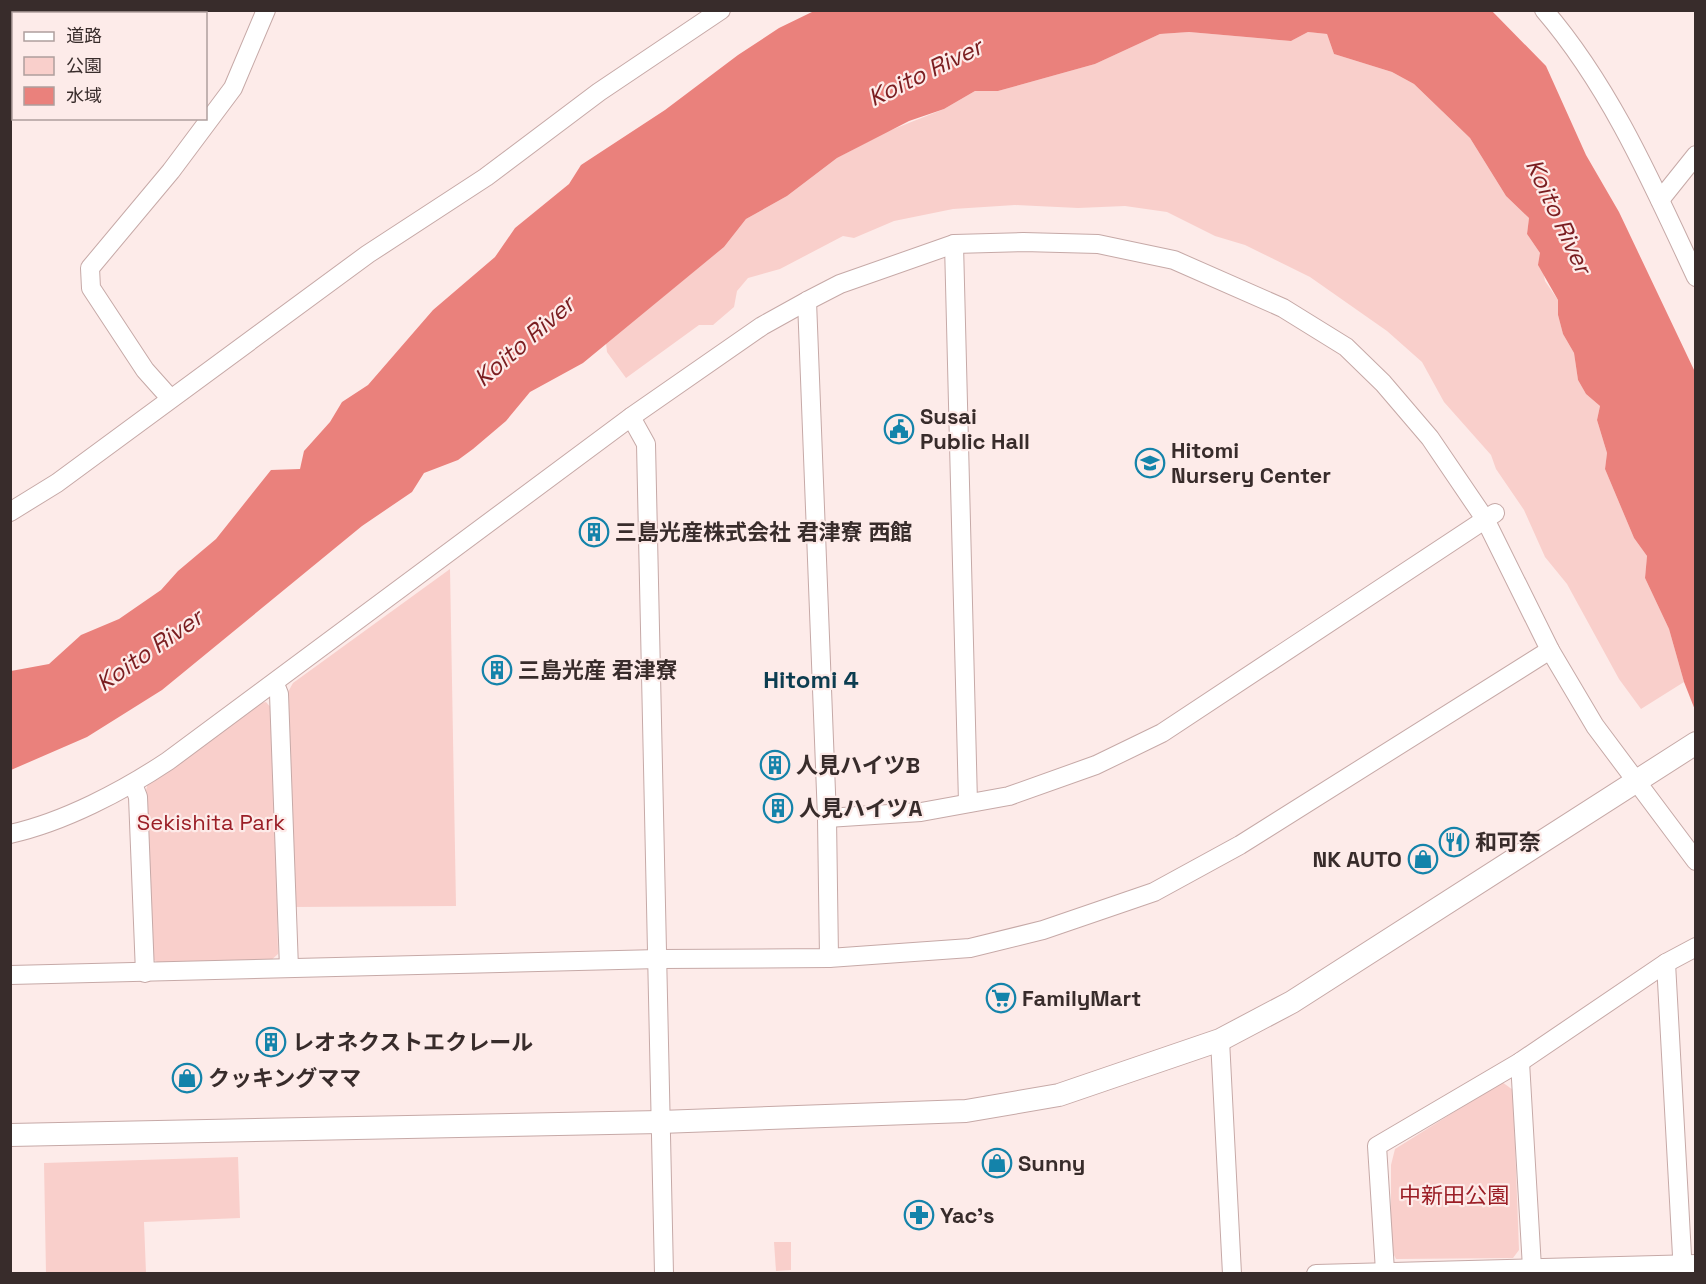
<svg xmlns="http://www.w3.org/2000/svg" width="1706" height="1284" viewBox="0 0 1706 1284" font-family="'Space Grotesk','Noto Sans JP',sans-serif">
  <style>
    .green { fill: #f9cfcb }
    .water { fill: #ea817c }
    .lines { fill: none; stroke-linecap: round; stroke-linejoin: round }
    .minor-casing { stroke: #c6a9a7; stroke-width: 20 }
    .tertiary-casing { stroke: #c6a9a7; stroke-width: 24 }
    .minor { stroke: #fff; stroke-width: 18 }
    .tertiary { stroke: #fff; stroke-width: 22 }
    .labels { text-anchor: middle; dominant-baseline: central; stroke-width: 4.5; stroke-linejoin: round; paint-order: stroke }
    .poi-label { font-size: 22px; font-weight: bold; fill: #382c2b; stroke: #fdebe9; text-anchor: start }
    .park-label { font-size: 22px; fill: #9b1e26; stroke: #fdebe9 }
    .water-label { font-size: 24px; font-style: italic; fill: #7a1d20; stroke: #fdebe9 }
    .neighbourhood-label { font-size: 24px; font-weight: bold; fill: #0c3d50; stroke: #fdebe9 }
  </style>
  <rect width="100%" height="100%" fill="#fdebe9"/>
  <g class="green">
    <polygon points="1189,32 1291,41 1308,32 1327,34 1334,54 1392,72 1414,84 1470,138 1506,196 1529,218 1527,234 1540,253 1545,281 1558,300 1558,315 1563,334 1574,353 1578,380 1586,394 1600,406 1597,420 1607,453 1605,469 1634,538 1647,556 1645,578 1669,629 1684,682 1641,709 1619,679 1567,584 1545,557 1524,510 1496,469 1491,455 1444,402 1422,362 1387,331 1310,277 1245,245 1215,236 1167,212 1125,206 1078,208 1015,205 953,209 894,221 854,238 843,236 780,269 748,278 737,291 734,307 713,325 699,325 626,378 607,352 606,343 724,247 746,219 787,196 837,158 886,132 944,109 975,91 998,91 1095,64 1160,34"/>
    <polygon points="450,569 456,906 294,907 288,692 293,683"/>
    <polygon points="266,702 273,710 278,954 269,962 160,964 151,958 146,790 148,783 260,703"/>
    <polygon points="1502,1082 1513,1090 1519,1250 1513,1258 1396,1259 1391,1249 1391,1165 1395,1149"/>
    <polygon points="238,1157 240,1218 144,1222 146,1273 46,1273 44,1163"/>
    <polygon points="774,1242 791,1242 791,1270 776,1271"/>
  </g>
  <polygon class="water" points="814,11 1492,11 1546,66 1586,155 1619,212 1695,372 1695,710 1684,682 1669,629 1645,578 1647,556 1634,538 1605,469 1607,453 1597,420 1600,406 1586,394 1578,380 1574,353 1563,334 1558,315 1558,300 1538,265 1540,253 1527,234 1529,218 1506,196 1470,138 1414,84 1392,72 1334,54 1327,34 1308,32 1291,41 1189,32 1160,34 1095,64 998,91 975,91 944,109 909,121 837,158 787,196 746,219 724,247 583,363 530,392 506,421 473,449 458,460 424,473 412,492 362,526 162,690 87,737 11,770 11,671 49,664 81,635 119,619 161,590 178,571 216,539 271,470 300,469 304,451 330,422 342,402 368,385 433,310 495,257 515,228 569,184 581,165 665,110 738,55 779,28"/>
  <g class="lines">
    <g class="minor-casing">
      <g id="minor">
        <path d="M1544,10C1611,88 1653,185 1696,277"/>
        <polyline points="1660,200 1696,155"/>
        <polyline points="954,244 968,803"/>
        <polyline points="807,301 827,818 829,958"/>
        <polyline points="170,398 145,370 91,288 90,268 171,171 233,88 266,10"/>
        <polyline points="631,417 646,444 664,1274"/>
        <polyline points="10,512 57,483 368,254 486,177 599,92 721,10"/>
        <polyline points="275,684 279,694 289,968"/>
        <polyline points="133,784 138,797 145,973"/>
        <polyline points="827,818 921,812 1009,796 1096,765 1162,733 1495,513"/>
        <path d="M10,834C64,822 123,791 168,761L631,417L762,326L807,301L840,284L954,244L1023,242L1098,244L1174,260L1283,308L1346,347L1383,383L1430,438L1485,519L1550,650L1595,726L1696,861"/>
        <polyline points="1666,963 1683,1274"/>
        <polyline points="10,975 659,959 829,958 970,948 1043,930 1154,892 1240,845 1550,650"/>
        <polyline points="1220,1040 1232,1274"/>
        <polyline points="1520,1062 1532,1268"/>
        <polyline points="1385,1271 1377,1146 1520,1062 1666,963 1696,947"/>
        <polyline points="1316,1274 1696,1264"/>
      </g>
    </g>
    <g class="tertiary-casing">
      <polyline id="tertiary" points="10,1135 660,1122 966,1111 1059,1095 1220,1040 1292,1002 1696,743"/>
    </g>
    <use href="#minor" class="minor"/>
    <use href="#tertiary" class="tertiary"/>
  </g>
  <defs>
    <g id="civic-ring" transform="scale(1.5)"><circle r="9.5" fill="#fdebe9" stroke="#1483aa" stroke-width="1.5"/><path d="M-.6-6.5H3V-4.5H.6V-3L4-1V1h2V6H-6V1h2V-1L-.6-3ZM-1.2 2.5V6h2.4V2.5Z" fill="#1483aa"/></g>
    <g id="school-ring" transform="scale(1.5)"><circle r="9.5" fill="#fdebe9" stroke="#1483aa" stroke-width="1.5"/><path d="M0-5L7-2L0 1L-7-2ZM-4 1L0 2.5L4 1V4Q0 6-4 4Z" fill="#1483aa"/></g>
    <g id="building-ring" transform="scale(1.5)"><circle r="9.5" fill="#fdebe9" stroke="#1483aa" stroke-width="1.5"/><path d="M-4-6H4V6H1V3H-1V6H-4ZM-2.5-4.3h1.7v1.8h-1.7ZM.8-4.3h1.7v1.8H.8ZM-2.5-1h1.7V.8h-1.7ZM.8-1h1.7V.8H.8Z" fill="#1483aa"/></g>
    <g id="restaurant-ring" transform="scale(1.5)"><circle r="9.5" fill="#fdebe9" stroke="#1483aa" stroke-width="1.5"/><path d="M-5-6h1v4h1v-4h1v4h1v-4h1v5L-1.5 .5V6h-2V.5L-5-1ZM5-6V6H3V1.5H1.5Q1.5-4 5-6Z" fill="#1483aa"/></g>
    <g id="shop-ring" transform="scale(1.5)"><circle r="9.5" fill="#fdebe9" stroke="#1483aa" stroke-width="1.5"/><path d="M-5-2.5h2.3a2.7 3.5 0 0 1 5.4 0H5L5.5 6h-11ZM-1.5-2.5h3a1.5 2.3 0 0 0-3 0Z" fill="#1483aa"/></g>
    <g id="supermarket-ring" transform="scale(1.5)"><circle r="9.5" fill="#fdebe9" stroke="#1483aa" stroke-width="1.5"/><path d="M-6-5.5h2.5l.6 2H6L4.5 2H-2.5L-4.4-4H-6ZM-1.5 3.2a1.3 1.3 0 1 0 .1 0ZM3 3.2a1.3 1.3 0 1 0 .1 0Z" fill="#1483aa"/></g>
    <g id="pharmacy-ring" transform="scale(1.5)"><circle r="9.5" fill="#fdebe9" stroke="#1483aa" stroke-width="1.5"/><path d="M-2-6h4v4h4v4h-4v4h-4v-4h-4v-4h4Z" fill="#1483aa"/></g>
  </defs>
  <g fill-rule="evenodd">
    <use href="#civic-ring" x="899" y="429"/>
    <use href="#school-ring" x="1150" y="463"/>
    <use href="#building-ring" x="594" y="532"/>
    <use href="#building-ring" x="497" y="670"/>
    <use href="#building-ring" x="775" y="765"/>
    <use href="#building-ring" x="778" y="808"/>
    <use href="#restaurant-ring" x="1454" y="842"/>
    <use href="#shop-ring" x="1423" y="859"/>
    <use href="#supermarket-ring" x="1001" y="998"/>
    <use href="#building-ring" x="271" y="1042"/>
    <use href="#shop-ring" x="187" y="1078"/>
    <use href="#shop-ring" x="997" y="1163"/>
    <use href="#pharmacy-ring" x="919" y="1215"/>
  </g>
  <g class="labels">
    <g class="poi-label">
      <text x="920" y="416">Susai<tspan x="920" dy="25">Public Hall</tspan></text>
      <text x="1171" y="450">Hitomi<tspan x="1171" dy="25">Nursery Center</tspan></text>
      <text x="615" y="532">三島光産株式会社 君津寮 西館</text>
      <text x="518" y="670">三島光産 君津寮</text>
      <text x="796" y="765">人見ハイツB</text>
      <text x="799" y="808">人見ハイツA</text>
      <text x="1475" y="842">和可奈</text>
      <text x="1402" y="859" text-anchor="end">NK AUTO</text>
      <text x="1022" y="998">FamilyMart</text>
      <text x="292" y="1042">レオネクストエクレール</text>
      <text x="208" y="1078">クッキングママ</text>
      <text x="1018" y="1163">Sunny</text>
      <text x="940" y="1215">Yac's</text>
    </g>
    <g class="park-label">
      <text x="211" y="822">Sekishita Park</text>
      <text x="1454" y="1195">中新田公園</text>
    </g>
    <g class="water-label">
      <text transform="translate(925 72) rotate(-26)">Koito River</text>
      <text transform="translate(1559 216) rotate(65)">Koito River</text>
      <text transform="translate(524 341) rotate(-41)">Koito River</text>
      <text transform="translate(149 650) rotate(-35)">Koito River</text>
    </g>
    <g class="neighbourhood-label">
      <text x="811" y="679">Hitomi 4</text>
    </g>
  </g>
  <rect width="1706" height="1284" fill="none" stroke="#382c2b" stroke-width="24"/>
  <rect x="12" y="12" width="195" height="108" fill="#fdebe9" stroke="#ae9f9d" stroke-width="1.5"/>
  <rect x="24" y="32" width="30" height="9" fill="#ffffff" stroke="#ae9f9d" stroke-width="1.5"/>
  <text x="66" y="42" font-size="18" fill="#382c2b">道路</text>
  <rect x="24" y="57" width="30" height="18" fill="#f9cfcb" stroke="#ae9f9d" stroke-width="1.5"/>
  <text x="66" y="72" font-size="18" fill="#382c2b">公園</text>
  <rect x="24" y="87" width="30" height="18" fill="#ea817c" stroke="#ae9f9d" stroke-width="1.5"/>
  <text x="66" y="102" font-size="18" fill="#382c2b">水域</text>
</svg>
